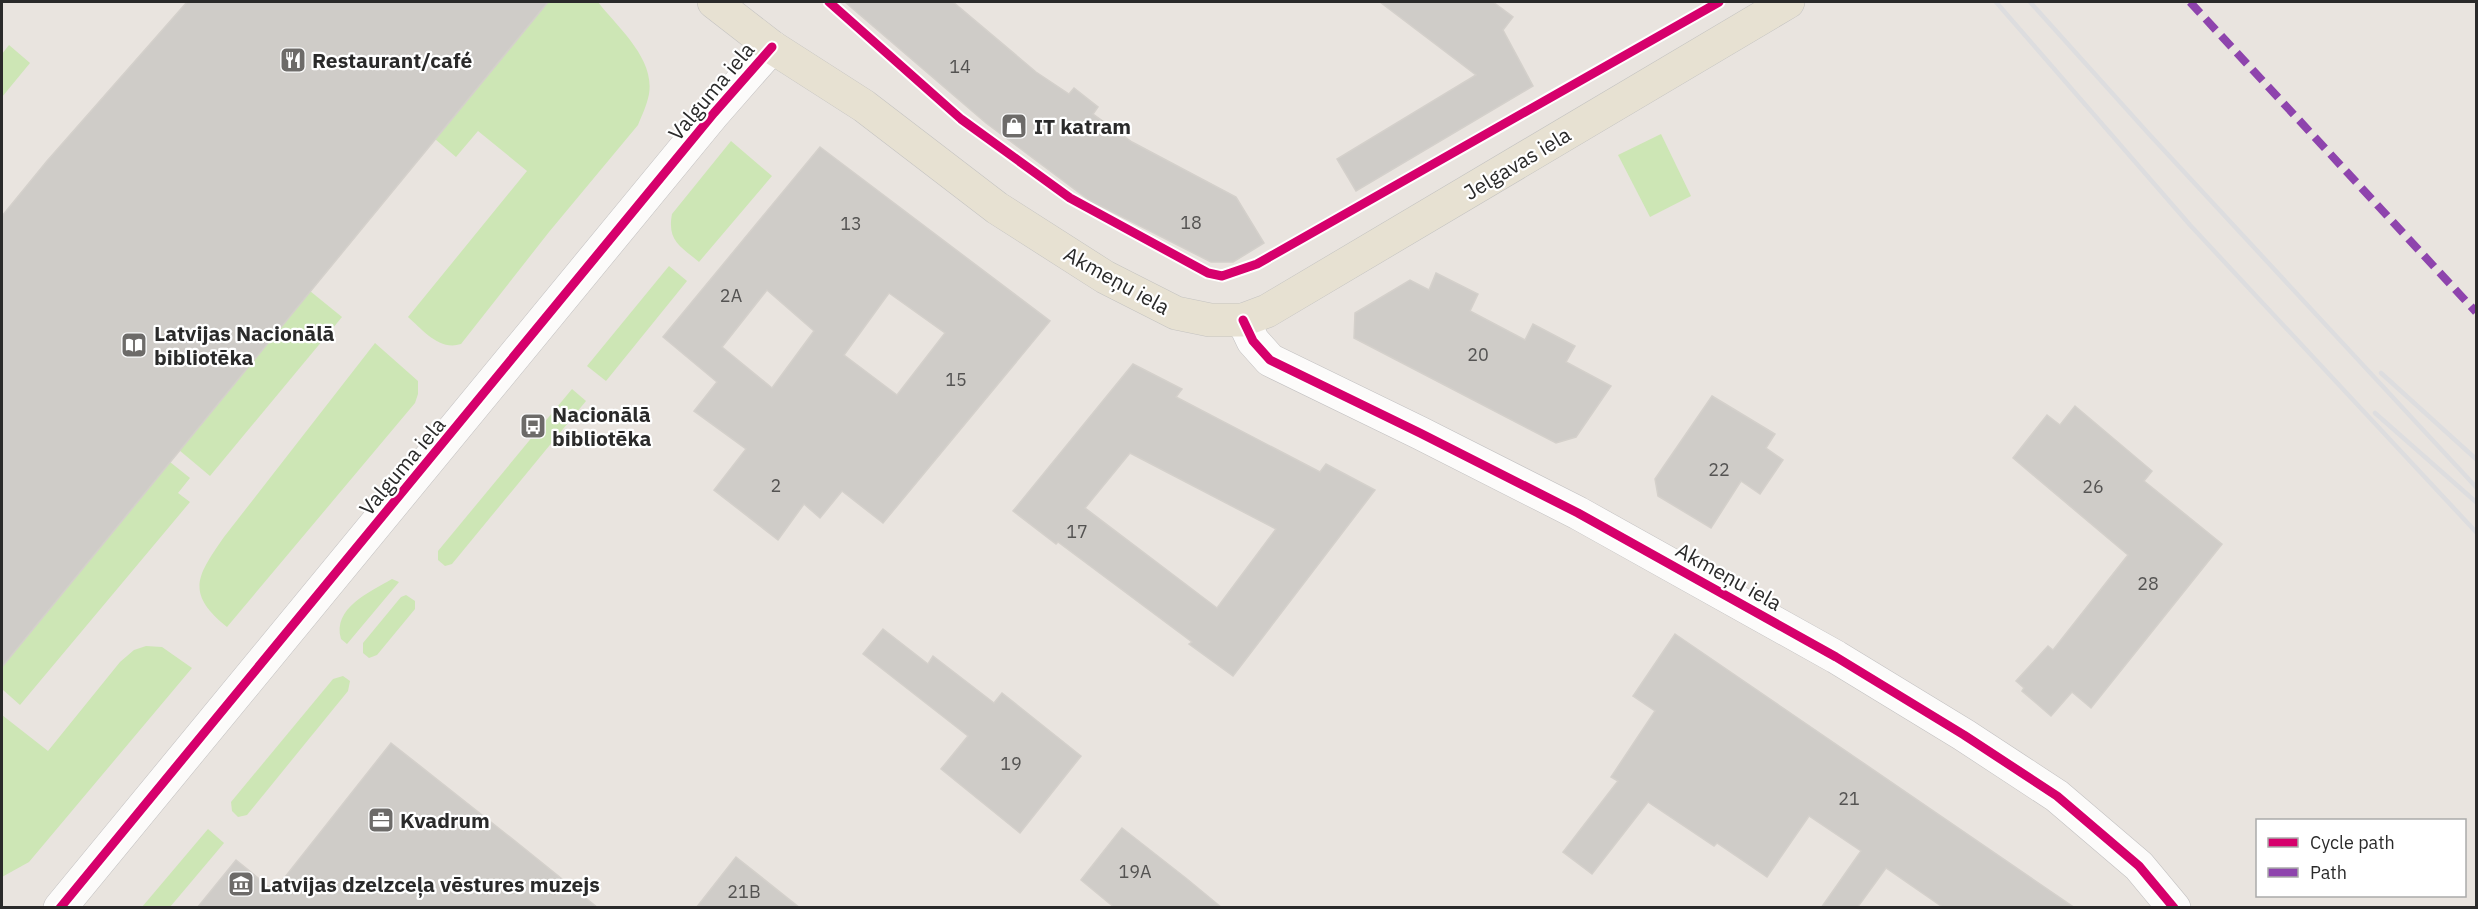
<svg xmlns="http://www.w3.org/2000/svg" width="2478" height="909" viewBox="0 0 2478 909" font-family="'IBM Plex Sans',sans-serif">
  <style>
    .green { fill: #cde6b5 }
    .building { fill: #cfccc8; stroke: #d4d0cb; stroke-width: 1.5; fill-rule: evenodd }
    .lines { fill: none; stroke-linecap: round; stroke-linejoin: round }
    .minor-casing { stroke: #c2c0c1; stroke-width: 34 }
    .major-casing { stroke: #c4c3c1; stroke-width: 34 }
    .minor { stroke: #fcfbfa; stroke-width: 33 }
    .major { stroke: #e7e1d2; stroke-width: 33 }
    .rail { stroke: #dddddf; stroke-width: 4.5 }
    .quiet { stroke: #8e44ad; stroke-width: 8; stroke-dasharray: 15 8; stroke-linecap: butt }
    .cycleway-casing { stroke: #fff; stroke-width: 13 }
    .cycleway { stroke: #d6006c; stroke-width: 9 }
    .labels { text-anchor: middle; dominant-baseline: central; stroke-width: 4.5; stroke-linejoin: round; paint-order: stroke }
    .number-label { font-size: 18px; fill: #545352 }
    .poi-label { font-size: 21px; font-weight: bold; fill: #2a2a2a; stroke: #fff; text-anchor: start }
    .street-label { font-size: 21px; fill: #2a2a2a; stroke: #fff }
  </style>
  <rect width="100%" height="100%" fill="#e9e4df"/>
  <g class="green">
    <path d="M545,2H598C617,27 655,58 649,94C647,105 642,115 638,125L549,232L461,344C439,351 423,330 408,317L527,171L478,131L456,157L435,139Z"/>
    <polygon points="9,45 30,63 2,97 2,54"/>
    <polygon points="1661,134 1691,196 1650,217 1618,155"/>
    <path d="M731,141L772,176L699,262C680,246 667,241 672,214Z"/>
    <polygon points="669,266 687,281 606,381 587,366"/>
    <polygon points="310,291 342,317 210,476 179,450"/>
    <path d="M375,343L418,381V394L415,403L227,627C185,593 197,576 224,537Z"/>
    <polygon points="572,389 586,401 452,564 445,566 438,560 438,551"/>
    <polygon points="170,462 190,478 178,493 190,502 20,705 2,689 2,667"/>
    <path d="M392,579L399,582L347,644L341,639C332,608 370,592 392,579Z"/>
    <polygon points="406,595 415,601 415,609 377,655 369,658 363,653 363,643 401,597"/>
    <polygon points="146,646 162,647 192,668 29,862 2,877 2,715 48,751 120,662 134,650"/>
    <polygon points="343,676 350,681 348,691 247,815 238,817 232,811 231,802 333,679"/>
    <polygon points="208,829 224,843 170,907 142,907"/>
  </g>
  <g class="building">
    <polygon points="187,2 548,2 2,667 2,216 47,161"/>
    <polygon points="845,2 953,2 1036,72 1069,94 1074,88 1098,107 1093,114 1132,142 1236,197 1264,243 1233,262 1211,262 1089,200 986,123"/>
    <polygon points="1380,2 1493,2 1513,17 1503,30 1533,86 1356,191 1337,159 1476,75"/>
    <path d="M820,147L1050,321L883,523L842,491L820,518L804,504L778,540L714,490L746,449L694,411L717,382L663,337ZM767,290L814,331L772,388L722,347ZM889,293L945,333L897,395L844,355Z"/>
    <polygon points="1436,273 1478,294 1470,311 1525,340 1533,324 1575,346 1566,362 1611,386 1576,437 1556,443 1354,338 1355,313 1410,280 1429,290"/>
    <path d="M1133,364L1182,389L1176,397L1320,472L1326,464L1375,490L1233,676L1189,644L1192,642L1058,542L1056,544L1013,511ZM1130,453L1276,529L1217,608L1085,508Z"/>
    <polygon points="1712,396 1775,434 1766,448 1783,460 1760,494 1741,481 1711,528 1658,496 1655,479"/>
    <polygon points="2075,406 2152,471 2144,481 2222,544 2091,708 2072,692 2051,716 2022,691 2024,688 2016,681 2048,646 2053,650 2128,555 2013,458 2047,415 2060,425"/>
    <polygon points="883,629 928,664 933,656 994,703 1002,693 1081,756 1020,833 941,769 968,736 863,654"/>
    <polygon points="1675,634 2075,908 1944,908 1886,868 1857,908 1821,908 1861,851 1809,816 1767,877 1717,843 1714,846 1648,802 1592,874 1563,852 1618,781 1611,777 1655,711 1633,696"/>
    <polygon points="391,743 520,845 598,908 197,908 236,860 274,891"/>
    <polygon points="1122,828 1187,879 1222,908 1115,908 1081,880"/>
    <polygon points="736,857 800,908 696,908"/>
  </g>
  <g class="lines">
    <g class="minor-casing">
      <g id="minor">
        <polyline points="1243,320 1253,341 1270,360 1420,433 1578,513 1836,657 1964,735 2057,796 2139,866 2174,908"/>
        <polyline points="60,908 714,113 772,47"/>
      </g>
    </g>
    <g class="major-casing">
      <polyline id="major" points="714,2 772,47 864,106 997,208 1105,277 1176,313 1210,320 1243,320 1267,311 1788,2"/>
    </g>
    <use href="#minor" class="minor"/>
    <use href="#major" class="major"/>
    <g class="rail">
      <polyline points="1996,2 2190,225 2476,532"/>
      <polyline points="2030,2 2148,133 2476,487"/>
      <polyline points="2381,373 2476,459"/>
      <polyline points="2375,413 2476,502"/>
    </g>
    <polyline class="quiet" points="2190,2 2476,312"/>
    <g class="cycleway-casing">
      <g id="cycleway">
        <polyline points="829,2 961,119 1070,198 1208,273 1222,276 1257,264 1719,2"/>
        <polyline points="1243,320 1253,341 1270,360 1420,433 1578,513 1836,657 1964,735 2057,796 2139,866 2174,908"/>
        <polyline points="60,908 714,113 772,47"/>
      </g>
    </g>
    <use href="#cycleway" class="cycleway"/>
  </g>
  <defs>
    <g id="restaurant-square" transform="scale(1.35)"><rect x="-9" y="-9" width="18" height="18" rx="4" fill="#6d6b69" stroke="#fff"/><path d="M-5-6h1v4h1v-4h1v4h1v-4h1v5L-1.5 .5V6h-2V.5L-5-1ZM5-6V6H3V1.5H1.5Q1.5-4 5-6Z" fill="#fff"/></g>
    <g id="shop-square" transform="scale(1.35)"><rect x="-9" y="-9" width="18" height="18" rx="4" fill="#6d6b69" stroke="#fff"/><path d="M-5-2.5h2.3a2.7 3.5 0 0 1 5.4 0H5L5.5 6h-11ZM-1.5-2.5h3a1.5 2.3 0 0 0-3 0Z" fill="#fff"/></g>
    <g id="library-square" transform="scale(1.35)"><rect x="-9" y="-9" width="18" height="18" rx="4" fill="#6d6b69" stroke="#fff"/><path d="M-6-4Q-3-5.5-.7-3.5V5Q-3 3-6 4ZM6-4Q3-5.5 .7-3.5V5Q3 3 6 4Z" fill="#fff"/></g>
    <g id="bus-square" transform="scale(1.35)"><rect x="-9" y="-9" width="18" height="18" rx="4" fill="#6d6b69" stroke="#fff"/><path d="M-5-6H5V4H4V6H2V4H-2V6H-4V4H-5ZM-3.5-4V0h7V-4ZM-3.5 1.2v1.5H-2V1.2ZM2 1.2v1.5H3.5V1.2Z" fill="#fff"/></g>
    <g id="office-square" transform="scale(1.35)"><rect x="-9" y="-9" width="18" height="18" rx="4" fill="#6d6b69" stroke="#fff"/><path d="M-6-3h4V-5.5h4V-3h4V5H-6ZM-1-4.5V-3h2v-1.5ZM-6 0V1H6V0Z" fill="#fff"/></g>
    <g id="museum-square" transform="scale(1.35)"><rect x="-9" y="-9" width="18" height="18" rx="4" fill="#6d6b69" stroke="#fff"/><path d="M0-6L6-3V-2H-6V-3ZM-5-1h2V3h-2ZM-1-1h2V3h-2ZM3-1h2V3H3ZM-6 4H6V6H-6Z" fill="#fff"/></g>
  </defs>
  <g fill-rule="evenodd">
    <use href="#restaurant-square" x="293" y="60"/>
    <use href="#shop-square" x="1014" y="126"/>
    <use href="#library-square" x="134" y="345"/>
    <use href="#bus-square" x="533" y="426"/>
    <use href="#office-square" x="381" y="820"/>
    <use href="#museum-square" x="241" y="884"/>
  </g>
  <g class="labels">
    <g class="number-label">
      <text x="960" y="66">14</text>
      <text x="1191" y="222">18</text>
      <text x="851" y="223">13</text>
      <text x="731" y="295">2A</text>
      <text x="1478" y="354">20</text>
      <text x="956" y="379">15</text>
      <text x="1719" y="469">22</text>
      <text x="776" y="485">2</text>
      <text x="2093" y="486">26</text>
      <text x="1077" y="531">17</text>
      <text x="2148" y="583">28</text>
      <text x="1011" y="763">19</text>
      <text x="1849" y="798">21</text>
      <text x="1135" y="871">19A</text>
      <text x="744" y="891">21B</text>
    </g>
    <g class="poi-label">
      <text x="312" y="60">Restaurant/café</text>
      <text x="1034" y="126">IT katram</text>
      <text x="154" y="333">Latvijas Nacionālā<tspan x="154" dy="24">bibliotēka</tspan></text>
      <text x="552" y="414">Nacionālā<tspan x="552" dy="24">bibliotēka</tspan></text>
      <text x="400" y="820">Kvadrum</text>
      <text x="260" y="884">Latvijas dzelzceļa vēstures muzejs</text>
    </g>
    <g class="street-label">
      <text transform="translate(711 91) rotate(-50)">Valguma iela</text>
      <text transform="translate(1517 163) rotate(-31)">Jelgavas iela</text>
      <text transform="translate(1117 280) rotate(29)">Akmeņu iela</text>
      <text transform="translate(402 466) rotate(-50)">Valguma iela</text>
      <text transform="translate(1729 576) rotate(29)">Akmeņu iela</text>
    </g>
  </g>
  <rect width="2478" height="909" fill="none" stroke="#2a2a2a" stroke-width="6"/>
  <rect x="2256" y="819" width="210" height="78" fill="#ffffff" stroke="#aaaaaa" stroke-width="1.5"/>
  <rect x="2268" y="838" width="30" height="9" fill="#d6006c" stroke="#aaaaaa" stroke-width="1.5"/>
  <text x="2310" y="849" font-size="18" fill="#2a2a2a">Cycle path</text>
  <rect x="2268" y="868" width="30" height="9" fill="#8e44ad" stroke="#aaaaaa" stroke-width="1.5"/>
  <text x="2310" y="879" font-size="18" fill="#2a2a2a">Path</text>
</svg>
